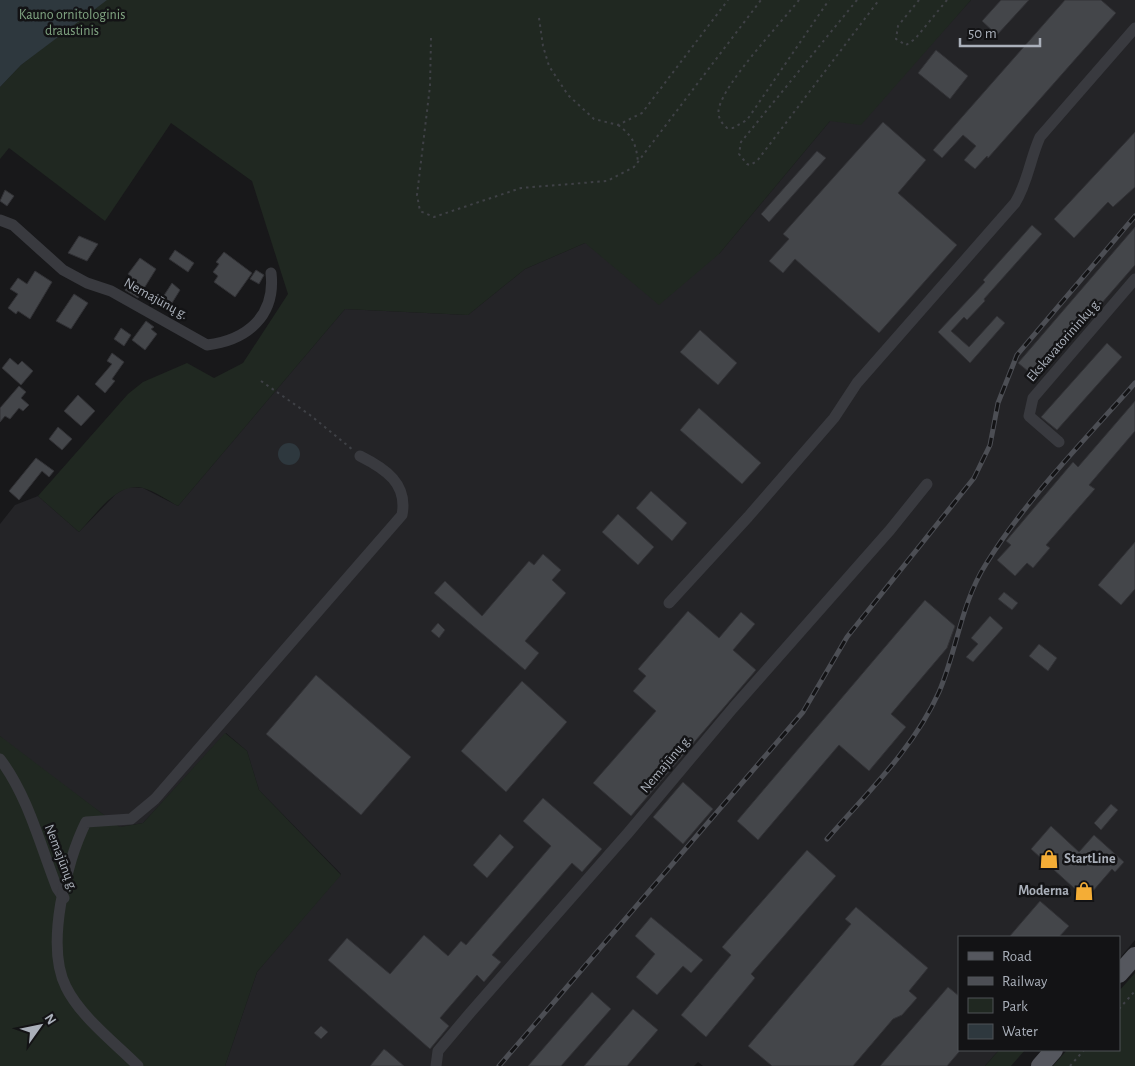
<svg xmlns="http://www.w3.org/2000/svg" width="1135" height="1066" viewBox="0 0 1135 1066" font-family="'Alegreya Sans',sans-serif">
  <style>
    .built { fill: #242427 }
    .green { fill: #202821 }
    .water { fill: #2e383e }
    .building { fill: #44464a; stroke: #323236 }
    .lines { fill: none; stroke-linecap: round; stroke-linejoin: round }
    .path { stroke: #3f4146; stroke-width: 2; stroke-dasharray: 2.5 4; stroke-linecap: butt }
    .street { stroke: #393a3f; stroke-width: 11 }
    .primary { stroke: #55575e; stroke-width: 18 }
    .rail-casing { stroke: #4c4e54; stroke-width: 5 }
    .rail { stroke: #131315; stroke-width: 3; stroke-dasharray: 9; stroke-linecap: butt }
    .labels { text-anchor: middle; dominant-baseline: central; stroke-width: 5; stroke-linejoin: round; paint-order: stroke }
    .park-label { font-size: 14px; fill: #81a582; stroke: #131315 }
    .street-label { font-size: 14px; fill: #aab0ba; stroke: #131315 }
    .poi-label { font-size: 14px; font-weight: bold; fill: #aab0ba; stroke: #131315; text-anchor: start }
  </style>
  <rect width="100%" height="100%" fill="#18181a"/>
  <polygon class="built" points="971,0 1135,0 1135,940 1119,959 1119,937 959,937 959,1050 999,1050 985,1066 703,1066 698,1062 694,1066 225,1066 257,972 341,874 259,790 247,751 226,733 143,823 120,827 4,741 0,736 0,524 15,505 38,496 79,532 116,494 128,487 143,488 178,506 345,309 468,315 525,269 585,243 719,254 830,121 916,61"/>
  <g class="green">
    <path d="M0,0H971L861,125L830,121L719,254L659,305L585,243L525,269L468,315L345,309L178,506C167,500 155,491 143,488C117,481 95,516 79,532L38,496L128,394L143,382L187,363L214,378L243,363L288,294L252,181L171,123L105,221L9,148L0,159V87L21,65L53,40Z"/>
    <polygon points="225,733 247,751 259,790 341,875 257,972 225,1066 0,1066 0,736 120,827 143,823"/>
    <polygon points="1135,973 1135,1066 1053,1066 1067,1050 1119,1050 1119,991"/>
    <polygon points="999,1050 1025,1050 1011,1066 985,1066"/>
  </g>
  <g class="water">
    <polygon points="0,0 107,0 21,65 0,87"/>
    <circle cx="289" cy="454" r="11"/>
  </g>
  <g class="building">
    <polygon points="1001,0 1029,0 997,35 982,21"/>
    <polygon points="1065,0 1101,0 1116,13 988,158 987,156 975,169 964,160 976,146 963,135 942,158 933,150"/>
    <polygon points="936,50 968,76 950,99 918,73"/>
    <polygon points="883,122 926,160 898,193 957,245 879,333 795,259 783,273 769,261 789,239 783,234"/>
    <polygon points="1135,132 1135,187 1113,207 1108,202 1074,238 1054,219"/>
    <polygon points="817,151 826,158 769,222 761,214"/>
    <polygon points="5,190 14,196 7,206 0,201"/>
    <polygon points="1032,225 1042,234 984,299 985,301 967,320 964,317 951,331 969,347 997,316 1005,323 970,363 938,332 985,282 983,280"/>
    <polygon points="1135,227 1135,265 1101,304 1098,302 1034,376 1018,363"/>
    <polygon points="79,236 98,244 87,261 68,253"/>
    <polygon points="175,250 194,263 188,272 169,259"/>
    <polygon points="224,252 252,273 235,297 214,282 218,276 213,272 219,264 216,262"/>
    <polygon points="140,258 156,269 138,298 125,290 132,277 128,274"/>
    <polygon points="256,270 264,275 259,284 250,279"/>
    <polygon points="35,271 52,282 30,319 18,311 16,314 8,308 18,294 10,289 18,278 27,284"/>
    <polygon points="172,283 180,290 172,303 163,297"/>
    <polygon points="74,294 88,303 71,329 56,321"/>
    <polygon points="146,321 154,327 151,329 157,334 145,350 132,340"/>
    <polygon points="121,328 131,335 124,346 114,339"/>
    <polygon points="700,330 737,363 718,385 680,352"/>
    <polygon points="1107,343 1122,357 1057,430 1041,417"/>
    <polygon points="112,353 124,362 112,379 115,381 105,393 95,384 112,364 107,361"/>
    <polygon points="10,358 18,365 22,361 33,371 21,385 2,368"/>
    <polygon points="19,386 26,392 21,398 29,405 23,411 19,408 10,419 5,416 0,422 0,408"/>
    <polygon points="78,395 95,411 81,426 64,411"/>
    <polygon points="1135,401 1135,431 1089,485 1095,489 1046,545 1050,548 1033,568 1027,563 1015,576 997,560 1011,545 1006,541 1073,462 1078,467"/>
    <polygon points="699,408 761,463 742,484 680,430"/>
    <polygon points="58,427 72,439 62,450 49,439"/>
    <polygon points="36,458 54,471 49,477 42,471 19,500 9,491"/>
    <polygon points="651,491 687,523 672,541 636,508"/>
    <polygon points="618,514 654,547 638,565 602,532"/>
    <polygon points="1135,542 1135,589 1121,605 1098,585"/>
    <polygon points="543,554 561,570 552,580 566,593 525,641 539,653 525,670 434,593 445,581 482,616 529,561 534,565"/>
    <polygon points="1004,592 1018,603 1012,610 998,599"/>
    <polygon points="925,600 955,626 947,648 891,714 906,727 869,771 839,745 758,840 737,821"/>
    <polygon points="688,611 719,638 741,612 755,624 733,650 756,670 631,816 593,783 656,711 633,691 646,676 638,669"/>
    <polygon points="990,616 1003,628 973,662 966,657 978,644 971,638"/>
    <polygon points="438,623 445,630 439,638 431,631"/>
    <polygon points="1039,644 1057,658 1048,671 1029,656"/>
    <polygon points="316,675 411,757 361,815 266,734"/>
    <polygon points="522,681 567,722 506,792 461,751"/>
    <polygon points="683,782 713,809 683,844 653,817"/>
    <polygon points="543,798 602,849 582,872 572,863 492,955 501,962 484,982 477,975 440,1018 449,1026 430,1049 328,960 347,938 390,974 424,935 448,956 461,941 466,945 551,846 523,821"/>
    <polygon points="1111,804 1118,810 1101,830 1094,823"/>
    <polygon points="1051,826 1079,852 1094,835 1124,862 1115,872 1112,869 1086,899 1031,849"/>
    <polygon points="500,834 514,847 487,878 473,865"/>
    <polygon points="807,850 836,876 751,974 755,978 706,1037 681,1015 731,955 722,947"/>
    <polygon points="1040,901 1069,926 1059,937 1009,937"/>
    <polygon points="856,907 928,968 909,991 917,998 902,1015 893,1019 853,1066 772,1066 748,1046 851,924 845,919"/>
    <polygon points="651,917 703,960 691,973 683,966 657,995 636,977 655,954 635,936"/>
    <polygon points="948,987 959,996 959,1052 947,1066 880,1066"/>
    <polygon points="592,992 611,1009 561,1066 528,1066"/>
    <polygon points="633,1009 658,1030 627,1066 584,1066"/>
    <polygon points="321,1026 328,1032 321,1039 314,1033"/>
    <polygon points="384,1049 388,1052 404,1066 370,1066"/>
  </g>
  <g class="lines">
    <g class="path">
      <path d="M799,0C780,24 725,82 719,108C717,116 721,123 727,128H733L747,120L829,0"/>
      <polyline points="857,0 741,142 739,154 747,164 750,165 757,161 879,0"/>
      <polyline points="919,0 898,26 896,39 906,45 915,39 947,0"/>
      <polyline points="539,18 543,46 549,66 568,95 594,119 618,125 642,113 728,0"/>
      <polyline points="431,38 430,86 417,195 420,211 434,217 521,188 607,181 634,167 761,0"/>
      <path d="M618,125C633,136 636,144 638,162"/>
      <polyline points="261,381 310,415 353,450"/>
      <polyline points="1119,1009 1135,991"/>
      <polyline points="1070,1066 1084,1050"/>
    </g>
    <g class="street">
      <path d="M0,220L13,225L63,270L87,283L111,291L207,345C247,340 276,316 271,273"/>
      <polyline points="1059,442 1029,416 1033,398 1135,279"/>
      <path d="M669,603L748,517L834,418L857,383L1015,203C1028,182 1030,159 1040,137L1135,28"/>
      <path d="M0,759C28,796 40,845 57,888L64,898"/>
      <path d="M138,1066C115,1043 80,1016 66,987C45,946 66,862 86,822L131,819L155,799L402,515C408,484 386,469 360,456"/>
      <polyline points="436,1066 438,1051 470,1013 628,833 733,708 890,530 927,484"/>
    </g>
    <g class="primary">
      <polyline points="1119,974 1135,956"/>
      <polyline points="1040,1066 1054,1050"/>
    </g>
    <g class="rail-casing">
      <g id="rail">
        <path d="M827,839C867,793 914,748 939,692C957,650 961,603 986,564C1027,498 1084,441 1135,383"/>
        <polyline points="499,1066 803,712 847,637 974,478 990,445 998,403 1017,355 1135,216"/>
      </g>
    </g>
    <use href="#rail" class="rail"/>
  </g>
  <defs>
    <g id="shop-bare" transform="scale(1.5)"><path d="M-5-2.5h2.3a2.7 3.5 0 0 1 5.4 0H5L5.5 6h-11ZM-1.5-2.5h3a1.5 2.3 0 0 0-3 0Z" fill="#f4ad36" stroke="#131315" stroke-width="2.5" paint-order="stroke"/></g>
  </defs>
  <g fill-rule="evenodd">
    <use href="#shop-bare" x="1049" y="859"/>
    <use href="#shop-bare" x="1084" y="891"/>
  </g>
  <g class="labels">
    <g class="park-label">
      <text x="72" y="15">Kauno ornitologinis<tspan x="72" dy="16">draustinis</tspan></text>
    </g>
    <g class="street-label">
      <text transform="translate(156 299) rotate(29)">Nemajūnų g.</text>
      <text transform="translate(1064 340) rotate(-49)">Ekskavatorininkų g.</text>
      <text transform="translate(666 764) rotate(-50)">Nemajūnų g.</text>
      <text transform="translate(61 858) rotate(69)">Nemajūnų g.</text>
    </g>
    <g class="poi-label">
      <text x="1064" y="859">StartLine</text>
      <text x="1069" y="891" text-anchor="end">Moderna</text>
    </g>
  </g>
  <rect x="958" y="936" width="162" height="115" fill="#131315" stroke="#4f5257"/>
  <rect x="968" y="952" width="25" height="8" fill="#55575e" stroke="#4f5257"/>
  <text x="1002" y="961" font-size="15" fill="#aab0ba">Road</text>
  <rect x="968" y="977" width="25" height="8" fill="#4c4e54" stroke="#4f5257"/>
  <text x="1002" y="986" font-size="15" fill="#aab0ba">Railway</text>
  <rect x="968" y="998" width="25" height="15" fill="#202821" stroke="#4f5257"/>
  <text x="1002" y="1011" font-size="15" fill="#aab0ba">Park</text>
  <rect x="968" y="1024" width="25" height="15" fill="#2e383e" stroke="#4f5257"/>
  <text x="1002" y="1036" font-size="15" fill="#aab0ba">Water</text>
  <g transform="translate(40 1026) rotate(57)" stroke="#131315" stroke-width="4" paint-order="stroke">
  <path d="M0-4L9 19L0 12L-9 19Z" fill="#aab0ba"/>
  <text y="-8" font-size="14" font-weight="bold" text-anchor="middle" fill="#aab0ba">N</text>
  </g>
  <path d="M960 38v8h80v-8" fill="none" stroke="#aab0ba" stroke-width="2.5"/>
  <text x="968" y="38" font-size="15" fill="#aab0ba" stroke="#131315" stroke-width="4" paint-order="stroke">50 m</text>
</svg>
